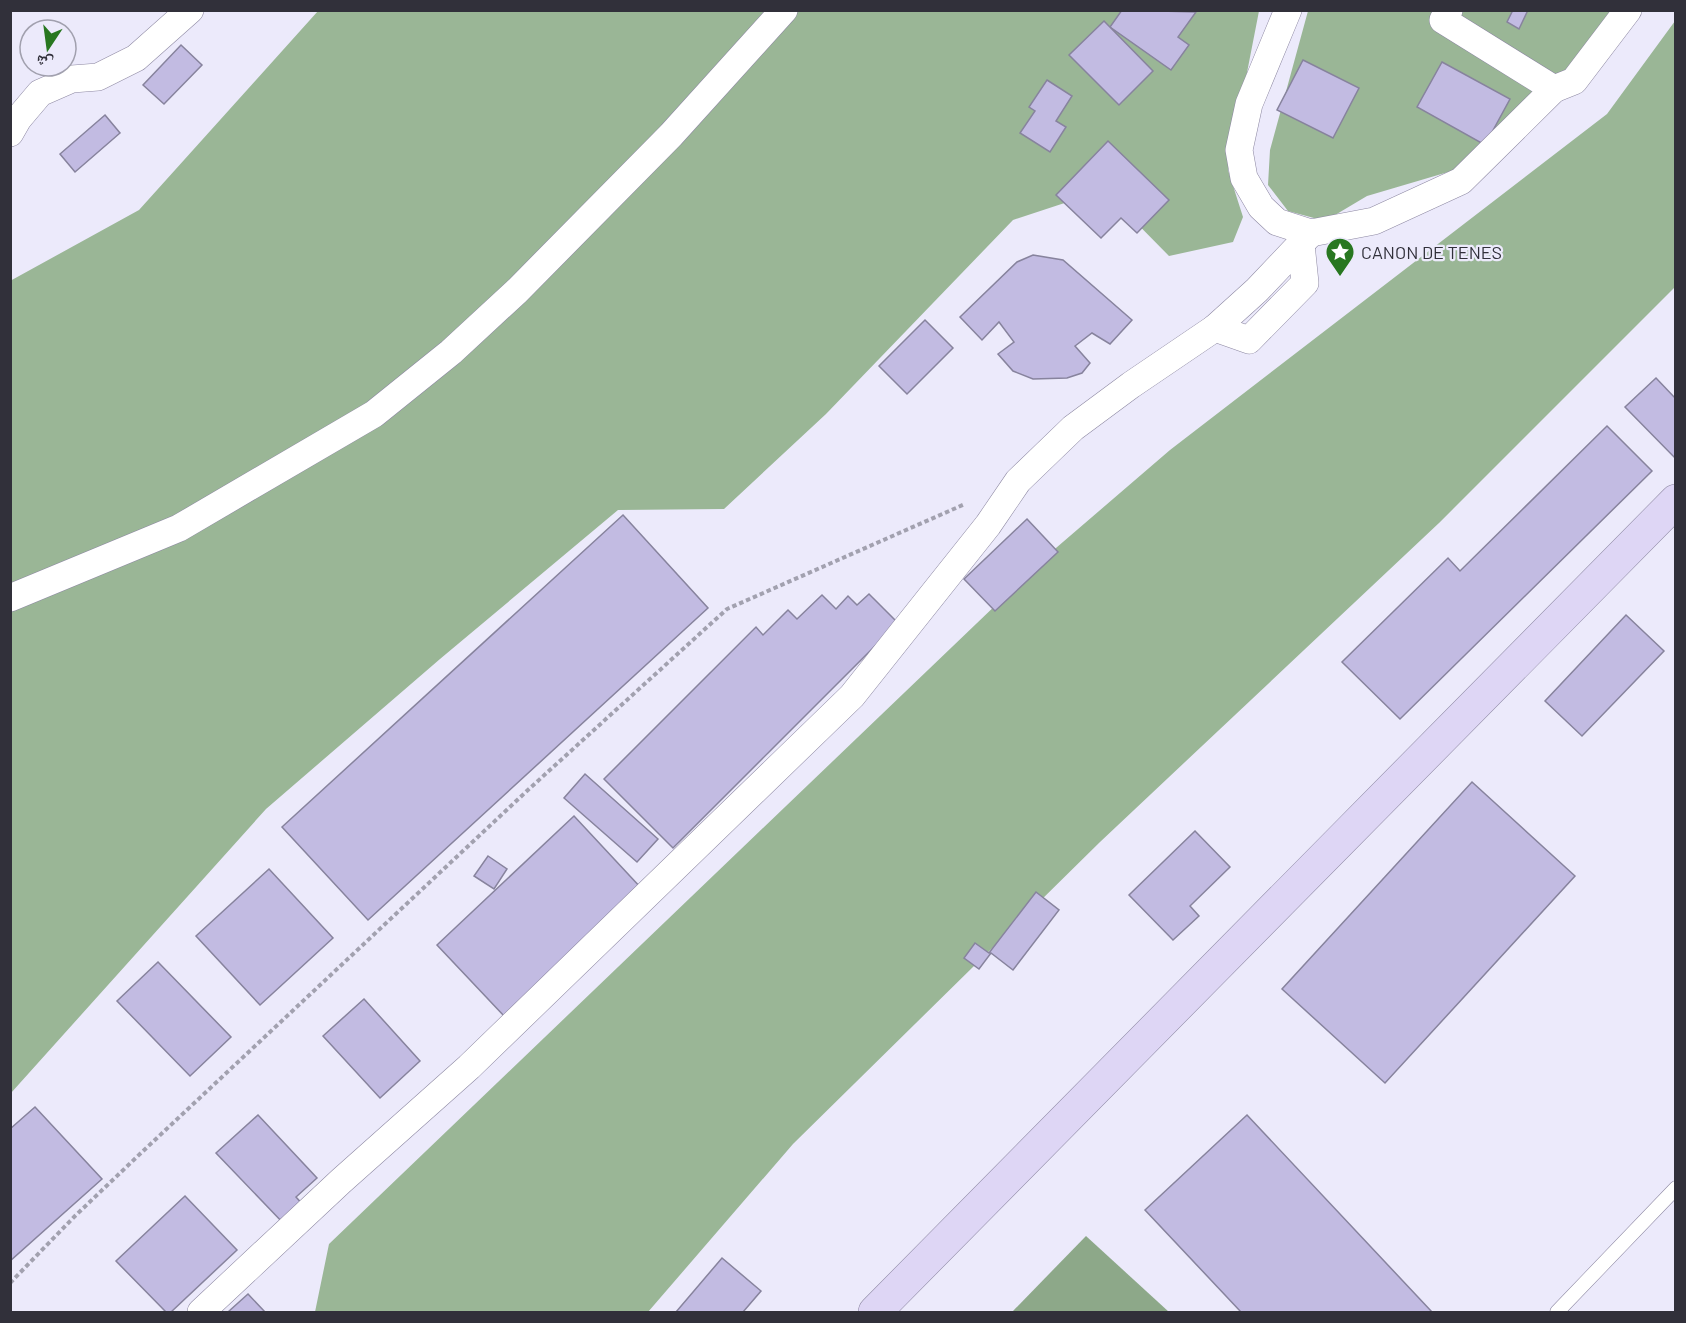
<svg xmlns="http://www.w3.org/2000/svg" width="1686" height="1323" viewBox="0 0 1686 1323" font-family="Barlow,'Noto Naskh Arabic',sans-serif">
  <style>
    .forest { fill: #9ab696 }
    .water { fill: #8da889 }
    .building { fill: #c2bbe2; stroke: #87839d; stroke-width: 1.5 }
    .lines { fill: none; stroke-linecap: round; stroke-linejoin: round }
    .lane-casing { stroke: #8d88a2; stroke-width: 15 }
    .street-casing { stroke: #8d88a2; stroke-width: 28 }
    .secondary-casing { stroke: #8d88a2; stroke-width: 34 }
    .path { stroke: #a2a1af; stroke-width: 4; stroke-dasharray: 4.5 3; stroke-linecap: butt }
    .lane { stroke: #fff; stroke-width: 14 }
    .street { stroke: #fff; stroke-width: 27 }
    .secondary { stroke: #ded6f5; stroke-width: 33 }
    .labels { text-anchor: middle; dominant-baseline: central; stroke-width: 4.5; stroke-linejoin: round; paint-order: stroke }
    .poi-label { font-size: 18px; fill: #31303a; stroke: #eceafb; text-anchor: start }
  </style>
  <rect width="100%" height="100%" fill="#eceafb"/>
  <g class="forest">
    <polygon points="318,11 1259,11 1228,170 1243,217 1233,242 1169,256 1104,190 1013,220 826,414 724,509 618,510 440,659 266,809 11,1093 10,281 139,210"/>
    <polygon points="1308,11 1635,11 1455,170 1367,196 1325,221 1288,211 1268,185 1270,150"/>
    <polygon points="1675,21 1675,287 1439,523 1100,842 793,1144 648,1312 315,1312 329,1244 1049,554 1170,450 1607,114"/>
  </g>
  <polygon class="water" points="1086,1236 1169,1312 1012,1312"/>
  <g class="building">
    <polygon points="1122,10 1196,12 1178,37 1189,45 1171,70 1110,27"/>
    <polygon points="1513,10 1528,10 1519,29 1507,22"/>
    <polygon points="1104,21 1153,71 1119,105 1069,55"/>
    <polygon points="181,45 202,65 164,104 143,85"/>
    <polygon points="1303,60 1359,88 1333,138 1277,110"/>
    <polygon points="1442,62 1510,99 1485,145 1417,107"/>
    <polygon points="1047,80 1072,96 1056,121 1066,127 1050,152 1020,133 1035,111 1029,107"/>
    <polygon points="105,115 120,133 75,172 60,154"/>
    <polygon points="1108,141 1169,200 1137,233 1121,218 1101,238 1056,195"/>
    <polygon points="1033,255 1063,260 1132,320 1110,344 1092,333 1075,346 1090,363 1082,373 1067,378 1033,379 1013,371 998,354 1014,342 999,322 982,340 960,317 1017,262"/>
    <polygon points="925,320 953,348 907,394 879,366"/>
    <polygon points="1656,378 1676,399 1676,459 1625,407"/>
    <polygon points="1607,426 1652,471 1400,719 1342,662 1448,558 1460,571"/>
    <polygon points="623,515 708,608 368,920 282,827"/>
    <polygon points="1027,519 1058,552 995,611 964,579"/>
    <polygon points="869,594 898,623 673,848 604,779 756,627 763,635 788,610 797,619 822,595 836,609 848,596 857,605"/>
    <polygon points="1626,615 1664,651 1582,736 1545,701"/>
    <polygon points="585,774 658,839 637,862 564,798"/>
    <polygon points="1472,782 1575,876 1385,1083 1282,989"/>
    <polygon points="574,816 642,889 505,1017 437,945"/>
    <polygon points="1195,831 1230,867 1190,906 1199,916 1173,940 1129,895"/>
    <polygon points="488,856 507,869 494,889 474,876"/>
    <polygon points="269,869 333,938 260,1005 196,936"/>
    <polygon points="1036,892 1059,910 1013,970 991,953 979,969 964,958 975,943 989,953"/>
    <polygon points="158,962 231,1037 190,1076 117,1001"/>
    <polygon points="364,999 420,1061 380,1098 323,1036"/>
    <polygon points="35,1107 102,1179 10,1261 10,1129"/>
    <polygon points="258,1115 317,1178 296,1197 305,1207 285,1225 216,1153"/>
    <polygon points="1247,1115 1432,1312 1241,1312 1145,1210"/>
    <polygon points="185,1196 237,1250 171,1312 166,1312 116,1261"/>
    <polygon points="722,1258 761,1291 743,1312 676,1312"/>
    <polygon points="248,1294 265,1312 228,1312"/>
  </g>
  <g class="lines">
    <g class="lane-casing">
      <polyline id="lane" points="1557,1312 1676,1188"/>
    </g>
    <g class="street-casing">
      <g id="street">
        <polyline points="1288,10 1249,104 1239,150 1244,178 1261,207 1277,222 1311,233 1374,221 1461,181 1554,89 1574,81 1628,10"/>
        <polyline points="1449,10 1443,20 1554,89"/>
        <polyline points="10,133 18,119 40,93 72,79 98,77 136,58 190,10"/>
        <polyline points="1215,328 1249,340 1305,283 1301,244"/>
        <polyline points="10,598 179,528 374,414 451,352 517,291 671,135 784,10"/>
        <polyline points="201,1312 341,1181 469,1067 852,696 988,525 1018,481 1073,428 1131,385 1215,328 1257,290 1311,233"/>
      </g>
    </g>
    <g class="secondary-casing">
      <polyline id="secondary" points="875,1312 1676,501"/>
    </g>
    <polyline class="path" points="10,1283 75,1216 141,1153 529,789 727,609 965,504"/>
    <use href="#lane" class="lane"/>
    <use href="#street" class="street"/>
    <use href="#secondary" class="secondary"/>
  </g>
  <defs>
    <g id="sight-pin" transform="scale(1.5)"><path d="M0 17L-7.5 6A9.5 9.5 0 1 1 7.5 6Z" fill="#287720" stroke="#eceafb"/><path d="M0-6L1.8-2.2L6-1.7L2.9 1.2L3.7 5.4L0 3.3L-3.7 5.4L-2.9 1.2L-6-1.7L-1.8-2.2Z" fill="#fff"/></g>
  </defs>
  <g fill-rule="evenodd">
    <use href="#sight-pin" x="1340" y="252"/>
  </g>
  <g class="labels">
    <g class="poi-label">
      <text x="1361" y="252">CANON DE TENES</text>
    </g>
  </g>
  <rect width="1686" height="1323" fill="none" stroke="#31303a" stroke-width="24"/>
  <g transform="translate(48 48) rotate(193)"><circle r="28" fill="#eceafb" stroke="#a1a0ae" stroke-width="1.5"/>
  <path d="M0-4.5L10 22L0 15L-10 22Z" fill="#287720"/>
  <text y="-9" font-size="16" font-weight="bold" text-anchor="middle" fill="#31303a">ش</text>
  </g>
</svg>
